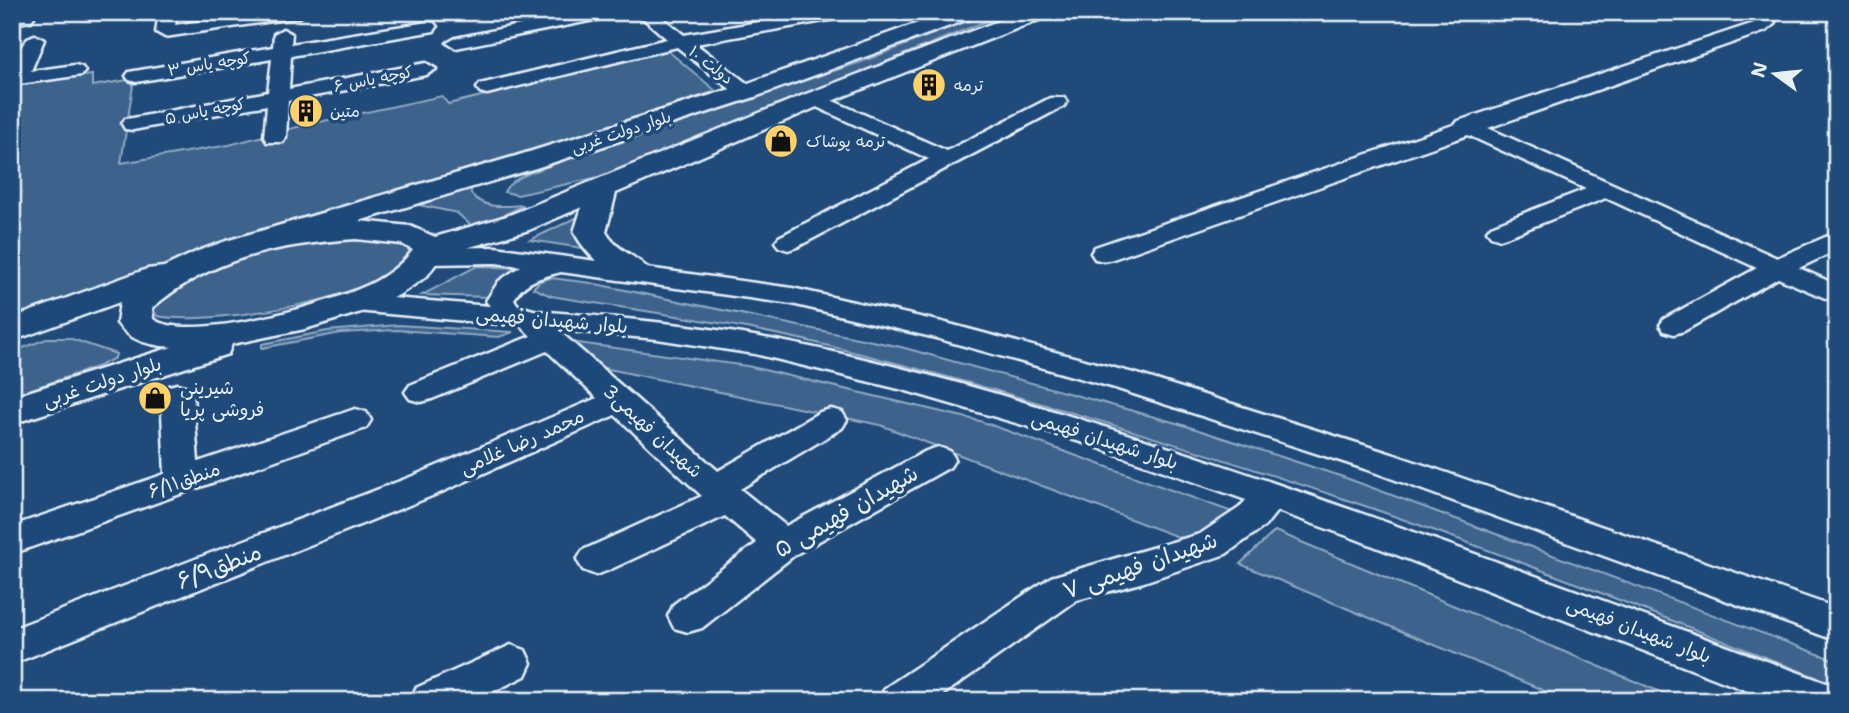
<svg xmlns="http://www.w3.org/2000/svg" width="1849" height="713" viewBox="0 0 1849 713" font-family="'Shantell Sans','Playpen Sans Arabic',sans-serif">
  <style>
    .green { fill: #3c628c; stroke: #92aac2; stroke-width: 2 }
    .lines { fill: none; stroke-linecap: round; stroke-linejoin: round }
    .minor-casing { stroke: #e8f1f8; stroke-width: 5 }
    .major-casing { stroke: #e8f1f8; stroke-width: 5 }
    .minor { fill: #1f4a7a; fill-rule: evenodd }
    .major { fill: #1f4a7a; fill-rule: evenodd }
    .labels { text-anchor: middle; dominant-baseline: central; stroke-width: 7; stroke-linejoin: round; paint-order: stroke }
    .far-street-label { font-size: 16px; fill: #e8f1f8; stroke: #1f4a7a }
    .far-poi-label { font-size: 16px; fill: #e8f1f8; stroke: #1f4a7a; text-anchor: start }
    .street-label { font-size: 19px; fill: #e8f1f8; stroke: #1f4a7a }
    .poi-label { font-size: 19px; fill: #e8f1f8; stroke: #1f4a7a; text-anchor: start }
    .near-street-label { font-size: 23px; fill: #e8f1f8; stroke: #1f4a7a }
  </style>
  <rect width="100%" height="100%" fill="#1f4a7a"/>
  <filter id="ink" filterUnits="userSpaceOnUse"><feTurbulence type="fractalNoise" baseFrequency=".0143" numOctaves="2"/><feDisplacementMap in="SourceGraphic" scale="14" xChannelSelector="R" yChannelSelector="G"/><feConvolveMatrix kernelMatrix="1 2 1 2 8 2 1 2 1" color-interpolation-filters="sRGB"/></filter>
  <g filter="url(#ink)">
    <g class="green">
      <path d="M990,12H1009L603,176L518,195L504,192C512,175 545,169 561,161L861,62Z"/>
      <polygon points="668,51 716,91 12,319 12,85 92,75 92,86 134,79 121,163 229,145 305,125 442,96 448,104"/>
      <path d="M471,187V194C485,210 505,206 524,205L475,229L457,213L419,205Z"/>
      <polygon points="578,217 577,231 588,249 530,240"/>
      <path d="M345,236L406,237L415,251C390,300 207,326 157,316L152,308L154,293L180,275L272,249Z"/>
      <polygon points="477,266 517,268 498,281 490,297 422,295"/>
      <path d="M551,278L591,283L901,347L1180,424L1346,478L1837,661V685C1679,624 1522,560 1362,505C1189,447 1014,392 837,348C743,324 647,312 551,296L533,288L540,281Z"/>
      <polygon points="398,325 513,332 499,337 397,330 341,333 262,348 262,344 327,331"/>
      <polygon points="49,338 69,338 116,354 115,358 99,366 12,396 12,352"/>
      <polygon points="571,342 747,366 980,421 1235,513 1206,533 1186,540 880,425 599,367"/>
      <polygon points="1275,531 1682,701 1569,701 1240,564"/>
    </g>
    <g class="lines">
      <g class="minor-casing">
        <g id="minor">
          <polygon points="22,12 31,13 34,17 31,21 12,24 12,14"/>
          <polygon points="159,12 177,12 175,25 263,12 308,12 300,17 165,37 156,32"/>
          <polygon points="582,12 617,12 609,17 456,48 447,43 456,38"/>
          <polygon points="636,12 655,12 684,35 815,12 854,12 846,17 696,44 753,88 756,92 753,96 739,96 677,47 487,94 480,92 477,88 480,84 667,39"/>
          <polygon points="1762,12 1779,12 1774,24 1766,31 1488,128 1777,258 1837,232 1837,250 1799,268 1837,285 1837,303 1778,278 1684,331 1674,334 1664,331 1660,325 1664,319 1757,268 1606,198 1509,236 1500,239 1491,236 1487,231 1491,226 1586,189 1468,135 1113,259 1104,261 1095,259 1091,253 1095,247 1456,124 1458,121 1754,23"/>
          <polygon points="428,22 434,23 437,27 434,31 291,56 289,89 426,63 436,69 426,75 288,101 286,137 283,142 267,142 264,137 267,105 133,130 125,129 122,124 125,119 133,118 268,92 272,59 136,82 129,80 126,76 129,72 273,47 274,34 283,29 292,34 291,44"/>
          <path d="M35,35L44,40L31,71L75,65L82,67L85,71L82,75L12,85C12,70 19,39 35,35Z"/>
          <polygon points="815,93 947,151 1050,98 1064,98 1067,102 1064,106 797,247 788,250 779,247 775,242 779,237 929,159 808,103 805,99 808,95"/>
          <path d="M495,247L792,288L942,322L1137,374L1395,455L1837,608V641L1371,471L1115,388L936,338L792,304L561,272C542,277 523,281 514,300L519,306L537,311C609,317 682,323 754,336C916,365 1077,417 1233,469C1436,538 1636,613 1837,687V701H1773L1353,538L1277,511L1265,526L1226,554L1144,582L1077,600L934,701H879L885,688L1051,577L1200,534L1239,508L1246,500L1084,443L903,390L755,354L657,339L558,330L718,471L820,412L831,409L842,412L847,420L842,428L740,489L786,526L926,451L938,447L950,451L955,459L950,467L796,554L702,628L688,632L674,628L668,616L674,604L757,543L725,516L609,570L596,575L583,570L577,560L583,550L702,496L615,415L437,494L12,664V629L413,476L597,398L547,351L432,399L421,402L410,399L405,392L410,385L531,336L521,326L356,311L346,309L342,303L346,297L356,295L490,306L486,301L499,281L521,266L495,263L428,264L419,262L415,256L419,250L428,248Z"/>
          <polygon points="177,384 188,387 193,394 198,462 355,409 366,412 371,420 366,428 12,554 12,526 165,474 161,394 166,387"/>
          <polygon points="511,645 525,650 531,663 525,676 474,701 410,701 416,688"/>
        </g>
      </g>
      <g class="major-casing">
        <path id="major" d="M949,12H980L977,16L755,97L536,168L359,221L410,226L435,237L507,216L806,94L1022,12H1052L1049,16L824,104L616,193L606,232C616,251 640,257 653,274L648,281C618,288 587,256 574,232L582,207L529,230L442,255L427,276L399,295L361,312L305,329L232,344L228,354L12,424V397L172,347C150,345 131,342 117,323L120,302L12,341V318L147,269L164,267L198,251L226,241L516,156L737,87ZM356,239L402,244L413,250C403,263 390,273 376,281C338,302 189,345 153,319L152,308C211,257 281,244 356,239Z"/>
      </g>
      <use href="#minor" class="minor"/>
      <use href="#major" class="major"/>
    </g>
  </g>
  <defs>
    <g id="building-disc" transform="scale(1.75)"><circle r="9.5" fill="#ffd166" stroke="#1f4a7a"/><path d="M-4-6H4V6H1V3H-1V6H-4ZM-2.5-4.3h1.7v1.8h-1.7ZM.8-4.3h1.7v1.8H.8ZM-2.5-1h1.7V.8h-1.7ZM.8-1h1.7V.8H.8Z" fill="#111"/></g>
    <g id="shop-disc" transform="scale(1.75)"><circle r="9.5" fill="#ffd166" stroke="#1f4a7a"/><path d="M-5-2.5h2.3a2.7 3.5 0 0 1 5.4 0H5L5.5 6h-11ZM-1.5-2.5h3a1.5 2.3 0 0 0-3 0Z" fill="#111"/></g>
  </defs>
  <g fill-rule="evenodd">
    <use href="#building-disc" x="929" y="85"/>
    <use href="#building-disc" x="306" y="111"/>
    <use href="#shop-disc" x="781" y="141"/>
    <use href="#shop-disc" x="155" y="398"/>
  </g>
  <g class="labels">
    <g class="far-street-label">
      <text transform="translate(209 64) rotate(-9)">کوچه یاس ۳</text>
      <text transform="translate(711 65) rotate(38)">۱۰ دولت</text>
      <text transform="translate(373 79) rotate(-11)">کوچه یاس ۶</text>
      <text transform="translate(205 111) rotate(-11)">کوچه یاس ۵</text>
      <text transform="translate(621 132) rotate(-18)">بلوار دولت غربی</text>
    </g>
    <g class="far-poi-label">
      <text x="954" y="85">ترمه</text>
      <text x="330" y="111">متین</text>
      <text x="806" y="141">ترمه پوشاک</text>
    </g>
    <g class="street-label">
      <text transform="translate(552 320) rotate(5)">بلوار شهیدان فهیمی</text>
      <text transform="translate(102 382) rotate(-18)">بلوار دولت غربی</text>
      <text transform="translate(653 431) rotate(43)">3شهیدان فهیمی</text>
      <text transform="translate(1105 440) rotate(18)">بلوار شهیدان فهیمی</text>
      <text transform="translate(522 442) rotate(-24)">محمد رضا غلامی</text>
      <text transform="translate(184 480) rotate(-19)">منطق۶/۱۱</text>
      <text transform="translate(1639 630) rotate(21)">بلوار شهیدان فهیمی</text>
    </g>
    <g class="poi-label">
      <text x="180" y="387">شیرینی<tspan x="180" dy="22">فروشی پریا</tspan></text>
    </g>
    <g class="near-street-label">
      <text transform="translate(846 511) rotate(-30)">شهیدان فهیمی ۵</text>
      <text transform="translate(1140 565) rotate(-19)">شهیدان فهیمی ۷</text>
      <text transform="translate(219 566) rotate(-21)">منطق۶/۹</text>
    </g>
  </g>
  <rect width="1849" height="713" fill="none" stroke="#1f4a7a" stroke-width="42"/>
  <rect x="21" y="21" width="1807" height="671" fill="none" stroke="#e8f1f8" stroke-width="2.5" filter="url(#ink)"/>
  <g transform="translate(1775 74) rotate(285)" stroke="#1f4a7a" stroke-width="5" paint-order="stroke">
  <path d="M0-5L12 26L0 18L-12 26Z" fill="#e8f1f8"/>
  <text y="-10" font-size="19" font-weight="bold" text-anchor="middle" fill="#e8f1f8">N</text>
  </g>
</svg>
